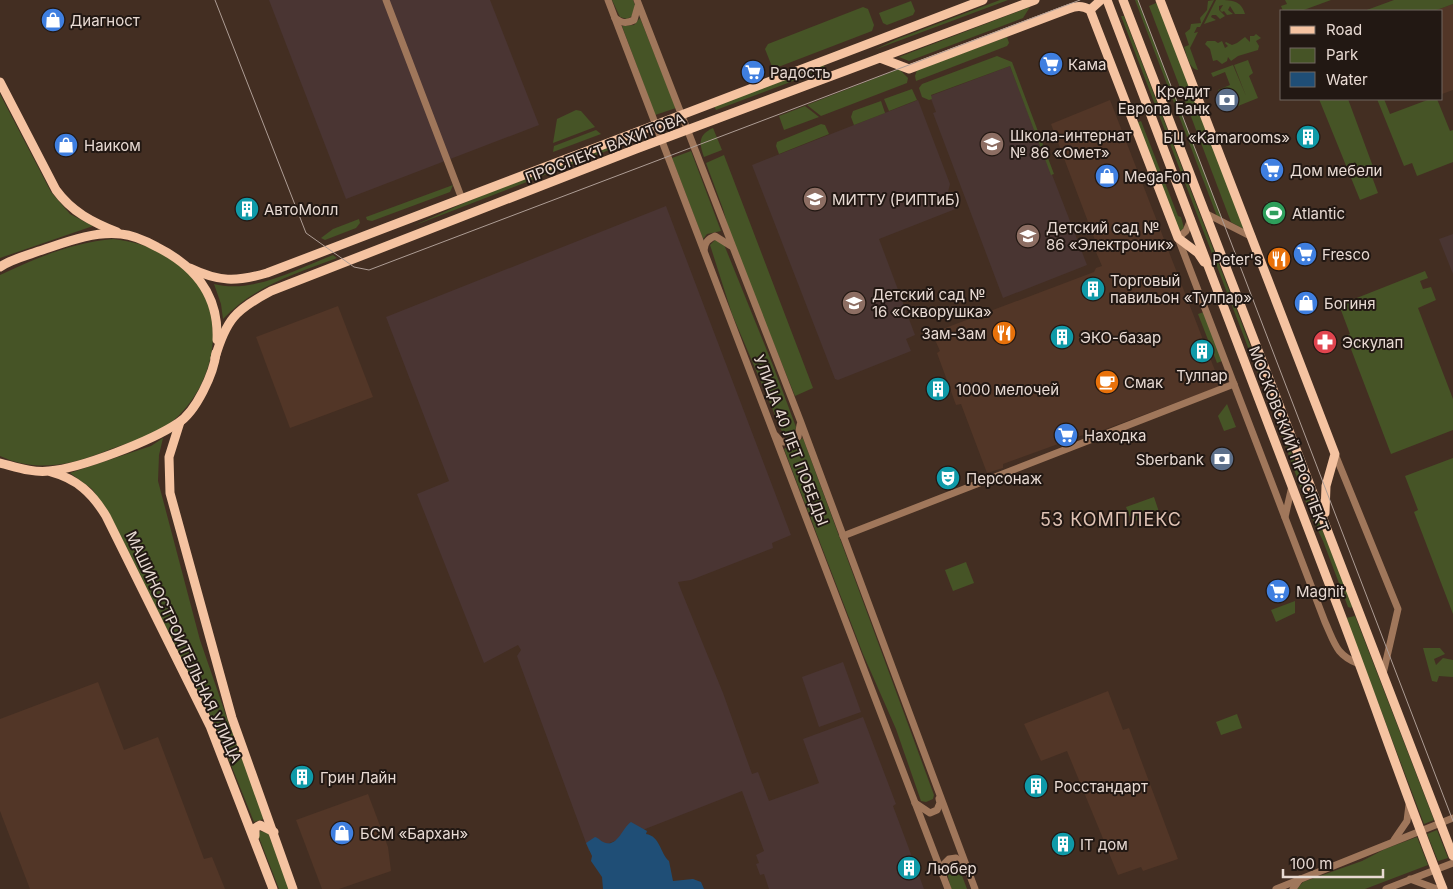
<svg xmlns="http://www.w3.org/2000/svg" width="1453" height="889" viewBox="0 0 1453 889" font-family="Inter,sans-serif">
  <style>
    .built { fill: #523627 }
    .industrial { fill: #4a3533 }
    .education { fill: #493532 }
    .green { fill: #465426 }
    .water { fill: #1f4e76 }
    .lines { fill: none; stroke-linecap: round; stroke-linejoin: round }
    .minor { stroke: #a0775b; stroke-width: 7 }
    .major { stroke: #f5c3a1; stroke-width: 9 }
    .tram { stroke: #ae9d95; stroke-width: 1 }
    .labels { text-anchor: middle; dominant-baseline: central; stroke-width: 4; stroke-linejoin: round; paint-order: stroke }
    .poi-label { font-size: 15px; fill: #e8dad3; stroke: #221813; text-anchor: start }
    .street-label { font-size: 15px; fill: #e8dad3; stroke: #221813 }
    .quarter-label { font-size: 18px; letter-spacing: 1px; fill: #dfc2b4; stroke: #221813 }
  </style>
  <rect width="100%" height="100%" fill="#432e22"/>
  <g class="built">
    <polygon points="1453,4 1453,90 1442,94 1442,11 1434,11"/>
    <polygon points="1110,100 1221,386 1095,433 1094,431 1003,464 1003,468 987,473 961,404 956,405 937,353 940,351 936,342 940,330 1094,272 1096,268 1102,266 1096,252 1098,248 1051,124"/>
    <polygon points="338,306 373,397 290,428 256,337"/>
    <polygon points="98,682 124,750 158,737 204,859 212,857 225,889 30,889 0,811 0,719"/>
    <polygon points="1108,691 1123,730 1129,728 1178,859 1143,871 1141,867 1118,875 1067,751 1041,761 1024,724"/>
    <polygon points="368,794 388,847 391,871 339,889 322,889 296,820"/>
  </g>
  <g class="industrial">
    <polygon points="269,0 490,0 539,125 346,199"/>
    <polygon points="666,206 791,535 772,543 773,548 691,580 678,582 681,590 723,693 752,774 758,772 769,801 819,783 803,739 863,717 896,804 893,806 924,889 769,889 764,874 760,875 756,864 759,863 756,855 764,851 742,791 589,851 517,656 521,650 518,645 484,663 417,494 449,481 386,317"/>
    <polygon points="843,662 861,712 819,727 802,677"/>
  </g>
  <g class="education">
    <polygon points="1010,66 1087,265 1003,298 933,113 936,112 930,96"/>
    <polygon points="918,100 950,184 948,192 953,195 958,208 879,239 915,335 906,339 911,351 838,380 835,379 752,165"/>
    <polygon points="1453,234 1453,274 1439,239"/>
  </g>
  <g class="green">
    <polygon points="612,0 633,0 635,5 632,16 627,19 620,17"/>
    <polygon points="1000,0 1008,0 874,50 897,39"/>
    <polygon points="1135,0 1138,0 1224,223 1218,219"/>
    <path d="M1214,0L1200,27H1197L1194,33L1198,32L1190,48L1198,70C1189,69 1187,55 1184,47L1189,45L1185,33L1190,29L1191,24L1201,23L1200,18L1207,10L1208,1Z"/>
    <path d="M1216,0C1232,0 1241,0 1245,14H1235L1230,6L1228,10L1233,14L1227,15L1224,11L1222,12L1220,10L1223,5L1219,6V10L1225,16L1220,19L1216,15H1212L1211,17L1216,20L1204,24Z"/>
    <polygon points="1285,0 1331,0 1301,11 1283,11 1281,6 1287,4"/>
    <polygon points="1394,0 1453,0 1453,4 1434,11 1364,11"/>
    <polygon points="911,1 915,11 913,15 887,25 883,23 879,13"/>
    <polygon points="1156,3 1160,4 1247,231 1231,222 1149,6"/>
    <polygon points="863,7 868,9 874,25 872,31 773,69 765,49 768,44"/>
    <polygon points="1030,7 1023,18 909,61 899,57"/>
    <polygon points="1121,16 1124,16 1301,478 1353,605 1351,608 1348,607 1323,541 1311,516 1280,431"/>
    <polygon points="640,18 676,108 655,115 622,26 634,25"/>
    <polygon points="1256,34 1261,38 1256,41 1259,46 1258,50 1238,56 1231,61 1228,57 1227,61 1222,64 1217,60 1213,61 1210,49 1205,44 1207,41 1215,41 1218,43 1222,41 1225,48 1228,46 1225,43 1226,42 1232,45 1237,43 1245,37 1250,42 1250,36 1254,36"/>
    <polygon points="1007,37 1009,43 1007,46 916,81 915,76 917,70"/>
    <polygon points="997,56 1012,62 1054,174 1051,175 1010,66 931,95 932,99 929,100 922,97 919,88 922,84"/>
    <polygon points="1248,60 1253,73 1249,76 1258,98 1238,106 1232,90 1219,95 1218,90 1230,85 1225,72 1213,77 1211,73 1233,65 1246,96 1234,65"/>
    <polygon points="824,65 825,69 716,110 714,106"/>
    <polygon points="899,69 908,78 907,83 821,116 807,105"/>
    <polygon points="912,89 917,100 889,111 884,99"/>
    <polygon points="0,94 51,192 70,214 93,226 0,258"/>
    <polygon points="1319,99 1348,99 1375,172 1371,174 1378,193 1360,200"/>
    <polygon points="1377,99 1384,99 1390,114 1430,99 1437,99 1450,131 1453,130 1453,162 1417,176 1412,163 1404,166"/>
    <polygon points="881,101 885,113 854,125 851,117 853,111"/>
    <polygon points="805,106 819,117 784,130 779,116"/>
    <polygon points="576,110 581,111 595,127 553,143 557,119"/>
    <polygon points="1141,121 1178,216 1181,217 1184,228 1182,230 1179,231 1136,123"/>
    <polygon points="821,124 825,125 829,134 779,154 776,146 777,142"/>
    <path d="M713,128L722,150L704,157C699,143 698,135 713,128Z"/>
    <polygon points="596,130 601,134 553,152 554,146"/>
    <polygon points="634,136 635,140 413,226 466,202"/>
    <polygon points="691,151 721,231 707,234 703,239 672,158"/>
    <polygon points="724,155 813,388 795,396 732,241 723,209 706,163"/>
    <polygon points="453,185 450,192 372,221 367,220 366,217"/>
    <polygon points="359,219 360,223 356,228 325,240 321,238 333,229"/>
    <path d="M113,239C139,242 167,251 186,269C229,312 217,381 175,419C157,435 129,442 106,451C71,465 36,473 0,456V275C36,258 74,242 113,239Z"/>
    <polygon points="715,240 723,242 774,368 796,427 794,434 787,438 783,434 732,314 711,248 710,245"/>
    <path d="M333,255L337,258C295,274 254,286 223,319L221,304L214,284C253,294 297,269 333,255Z"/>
    <polygon points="1425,271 1428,278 1420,281 1423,289 1431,287 1436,300 1418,308 1453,399 1453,430 1391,454 1346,336 1350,334 1339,305"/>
    <polygon points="1204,312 1222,361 1217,363 1198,314"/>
    <polygon points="1227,404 1236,427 1224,431 1218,416"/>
    <polygon points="163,438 159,455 158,481 200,640 229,724 267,818 254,822 215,725 108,512 92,489 70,473 151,446"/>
    <polygon points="803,438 934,795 933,799 926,802 921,801 896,729 863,654 784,449"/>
    <polygon points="1453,458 1453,614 1414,512 1418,510 1405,476"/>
    <polygon points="1154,497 1159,512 1132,522 1126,507"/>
    <polygon points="966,562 974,583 953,591 945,570"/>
    <polygon points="1295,601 1295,613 1276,622 1271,610"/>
    <polygon points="1355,616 1434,820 1424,824 1346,618"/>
    <polygon points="1423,648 1440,648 1445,654 1434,659 1436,665 1443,658 1453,660 1453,677 1439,676 1437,682 1432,681"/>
    <polygon points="1237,714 1242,728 1221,735 1216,722"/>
    <polygon points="1437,830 1448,858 1438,861 1427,834"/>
    <polygon points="260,831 268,833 290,889 279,889 258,835"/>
    <polygon points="1417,837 1428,865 1365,889 1297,889 1303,882 1362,861 1385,849"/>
    <polygon points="950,864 958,865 967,889 951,889 946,868"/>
  </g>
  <path class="water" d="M631,822L647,831L646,834C660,836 660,853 669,861L673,881L693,879L701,882L704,889H603L602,877L591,861L592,856L586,843L595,837C599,838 601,842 606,843C618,846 623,827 631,822Z"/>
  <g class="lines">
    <g class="minor">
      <polyline points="386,0 462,199"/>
      <polyline points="608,0 948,889"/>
      <polyline points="637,0 800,420 975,889"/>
      <path d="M615,18C622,23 626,24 634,20L638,6"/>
      <polyline points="1207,214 1252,237"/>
      <path d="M1191,219L1186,231L1178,238L1325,622C1335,644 1336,655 1359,664"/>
      <path d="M704,250C705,242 708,239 715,236L731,246"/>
      <polyline points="776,436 781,442 792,442 798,437 800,425"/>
      <polyline points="1335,454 1398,609 1383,674"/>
      <polyline points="1285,517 1292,486"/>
      <polyline points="843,536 1234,384"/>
      <polyline points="915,803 930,813 937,810 940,803 939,799"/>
      <polyline points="1394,840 1407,821 1409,805"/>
      <polyline points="944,874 944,864 949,859 956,858 963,865"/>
      <polyline points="1410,879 1437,889"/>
      <polyline points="1276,889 1453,818"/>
      <polyline points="1293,889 1300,879"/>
      <polyline points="1386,889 1453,863"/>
    </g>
    <g class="major">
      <path d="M1107,0C1182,201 1260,401 1336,602C1373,698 1405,794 1443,889"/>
      <polyline points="1123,0 1453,856"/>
      <polyline points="1160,0 1335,454 1326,486 1325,513"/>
      <polyline points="1090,10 1101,0"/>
      <path d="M880,58L909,69L1068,9C1076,6 1082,5 1090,10L1178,238L1198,253L1204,262"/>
      <path d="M0,82L56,190C72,212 92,222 117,232"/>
      <path d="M0,267C11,259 26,256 39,251C66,242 93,231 121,234C134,235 146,241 157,247C195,266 219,296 217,340"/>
      <path d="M190,268C219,282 236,282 267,273L983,0"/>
      <path d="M215,358C226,320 235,310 271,291L636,149L1035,0"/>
      <polyline points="180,422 169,457 170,493 232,718 293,889"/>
      <path d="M0,463C16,467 33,473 49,471C82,468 151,441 178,423C196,412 214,373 216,353"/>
      <path d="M51,472C77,479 92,493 106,516L210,726L273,889"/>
      <polyline points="255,836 255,828 260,825 274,832"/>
    </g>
    <g class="tram">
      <polyline points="215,0 306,233 354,267 369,270 1080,0"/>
      <polyline points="1138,0 1453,821"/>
    </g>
  </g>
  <defs>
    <g id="shop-disc" transform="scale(1.25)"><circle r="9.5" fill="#3f7fe0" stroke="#221813"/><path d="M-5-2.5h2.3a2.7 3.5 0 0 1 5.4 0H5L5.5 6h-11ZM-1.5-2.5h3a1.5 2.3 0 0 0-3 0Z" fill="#fff"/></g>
    <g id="supermarket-disc" transform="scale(1.25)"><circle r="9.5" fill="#3f7fe0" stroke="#221813"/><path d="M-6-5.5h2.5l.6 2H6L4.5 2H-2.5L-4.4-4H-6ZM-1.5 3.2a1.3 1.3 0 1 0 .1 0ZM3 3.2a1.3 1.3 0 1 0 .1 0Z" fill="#fff"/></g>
    <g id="bank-disc" transform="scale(1.25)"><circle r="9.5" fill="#5c6f8a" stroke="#221813"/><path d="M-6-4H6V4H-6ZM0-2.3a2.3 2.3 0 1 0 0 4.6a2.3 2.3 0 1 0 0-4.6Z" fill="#fff"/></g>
    <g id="building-disc" transform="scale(1.25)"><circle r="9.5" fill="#0f9aa8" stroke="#221813"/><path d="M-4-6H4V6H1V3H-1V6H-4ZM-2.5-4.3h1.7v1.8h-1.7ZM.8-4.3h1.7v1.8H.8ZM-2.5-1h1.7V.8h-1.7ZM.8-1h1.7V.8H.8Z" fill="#fff"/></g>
    <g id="school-disc" transform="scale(1.25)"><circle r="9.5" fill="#8d6e63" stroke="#221813"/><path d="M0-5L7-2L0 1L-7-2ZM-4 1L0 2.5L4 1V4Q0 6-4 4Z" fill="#fff"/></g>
    <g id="university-disc" transform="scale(1.25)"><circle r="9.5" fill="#8d6e63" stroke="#221813"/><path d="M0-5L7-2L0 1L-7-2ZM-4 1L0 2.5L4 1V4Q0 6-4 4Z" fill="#fff"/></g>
    <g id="stadium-disc" transform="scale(1.25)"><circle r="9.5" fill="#2e9e5b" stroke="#221813"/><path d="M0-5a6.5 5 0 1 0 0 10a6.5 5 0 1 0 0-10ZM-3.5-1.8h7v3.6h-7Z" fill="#fff"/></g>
    <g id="restaurant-disc" transform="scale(1.25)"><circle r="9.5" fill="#e8710a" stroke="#221813"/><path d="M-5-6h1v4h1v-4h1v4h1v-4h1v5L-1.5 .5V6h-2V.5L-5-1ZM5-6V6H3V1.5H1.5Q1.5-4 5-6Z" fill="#fff"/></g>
    <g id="pharmacy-disc" transform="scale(1.25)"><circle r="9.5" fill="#e0444e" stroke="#221813"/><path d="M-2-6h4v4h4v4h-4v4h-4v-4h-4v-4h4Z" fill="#fff"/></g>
    <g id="cafe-disc" transform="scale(1.25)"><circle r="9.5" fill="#e8710a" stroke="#221813"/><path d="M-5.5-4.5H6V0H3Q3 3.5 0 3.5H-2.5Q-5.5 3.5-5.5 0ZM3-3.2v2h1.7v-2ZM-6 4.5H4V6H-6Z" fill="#fff"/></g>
    <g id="theatre-disc" transform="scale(1.25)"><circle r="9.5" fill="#0f9aa8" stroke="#221813"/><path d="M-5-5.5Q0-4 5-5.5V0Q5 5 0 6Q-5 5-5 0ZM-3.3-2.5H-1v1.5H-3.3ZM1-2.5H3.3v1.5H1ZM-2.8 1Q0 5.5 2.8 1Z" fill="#fff"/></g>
  </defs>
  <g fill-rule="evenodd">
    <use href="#shop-disc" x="53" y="20"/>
    <use href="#supermarket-disc" x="1051" y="64"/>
    <use href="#supermarket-disc" x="753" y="72"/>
    <use href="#bank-disc" x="1227" y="100"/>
    <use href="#building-disc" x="1308" y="137"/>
    <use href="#school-disc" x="992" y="144"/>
    <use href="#shop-disc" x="66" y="145"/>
    <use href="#supermarket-disc" x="1272" y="170"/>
    <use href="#shop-disc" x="1107" y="176"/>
    <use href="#university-disc" x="815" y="199"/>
    <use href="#building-disc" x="247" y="209"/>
    <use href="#stadium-disc" x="1274" y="213"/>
    <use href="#school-disc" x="1028" y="236"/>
    <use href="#supermarket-disc" x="1305" y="254"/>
    <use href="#restaurant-disc" x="1279" y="259"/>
    <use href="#building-disc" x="1093" y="289"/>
    <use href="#school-disc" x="854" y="303"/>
    <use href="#shop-disc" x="1306" y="303"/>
    <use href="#restaurant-disc" x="1004" y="333"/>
    <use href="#building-disc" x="1062" y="337"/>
    <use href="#pharmacy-disc" x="1325" y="342"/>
    <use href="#building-disc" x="1202" y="351"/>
    <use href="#cafe-disc" x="1107" y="382"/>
    <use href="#building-disc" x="938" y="389"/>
    <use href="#supermarket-disc" x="1066" y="435"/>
    <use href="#bank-disc" x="1222" y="459"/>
    <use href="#theatre-disc" x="948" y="478"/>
    <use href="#supermarket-disc" x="1278" y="591"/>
    <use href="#building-disc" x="302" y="777"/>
    <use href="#building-disc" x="1036" y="786"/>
    <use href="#shop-disc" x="342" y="833"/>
    <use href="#building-disc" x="1063" y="844"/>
    <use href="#building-disc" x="909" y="868"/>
  </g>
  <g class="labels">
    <g class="poi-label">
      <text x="70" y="20">Диагност</text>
      <text x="1068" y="64">Кама</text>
      <text x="770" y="72">Радость</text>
      <text x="1210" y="91" text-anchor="end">Кредит<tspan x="1210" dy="17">Европа Банк</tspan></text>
      <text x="1010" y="135">Школа-интернат<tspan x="1010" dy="17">№ 86 «Омет»</tspan></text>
      <text x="1290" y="137" text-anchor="end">БЦ «Kamarooms»</text>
      <text x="84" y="145">Наиком</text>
      <text x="1290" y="170">Дом мебели</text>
      <text x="1124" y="176">MegaFon</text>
      <text x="832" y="199">МИТТУ (РИПТиБ)</text>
      <text x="264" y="209">АвтоМолл</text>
      <text x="1292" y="213">Atlantic</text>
      <text x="1046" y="227">Детский сад №<tspan x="1046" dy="17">86 «Электроник»</tspan></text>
      <text x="1322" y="254">Fresco</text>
      <text x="1262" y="259" text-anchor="end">Peter's</text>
      <text x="1110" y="280">Торговый<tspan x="1110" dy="17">павильон «Тулпар»</tspan></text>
      <text x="872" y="294">Детский сад №<tspan x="872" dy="17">16 «Скворушка»</tspan></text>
      <text x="1324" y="303">Богиня</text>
      <text x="986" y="333" text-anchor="end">Зам-Зам</text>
      <text x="1080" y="337">ЭКО-базар</text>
      <text x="1342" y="342">Эскулап</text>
      <text x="1202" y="375" text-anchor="middle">Тулпар</text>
      <text x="1124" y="382">Смак</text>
      <text x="956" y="389">1000 мелочей</text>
      <text x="1084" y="435">Находка</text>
      <text x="1204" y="459" text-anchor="end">Sberbank</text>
      <text x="966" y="478">Персонаж</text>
      <text x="1296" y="591">Magnit</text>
      <text x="320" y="777">Грин Лайн</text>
      <text x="1054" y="786">Росстандарт</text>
      <text x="360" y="833">БСМ «Бархан»</text>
      <text x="1080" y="844">IT дом</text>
      <text x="926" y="868">Любер</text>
    </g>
    <g class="street-label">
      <text transform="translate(605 148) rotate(-21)">ПРОСПЕКТ ВАХИТОВА</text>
      <text transform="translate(1289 439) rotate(69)">МОСКОВСКИЙ ПРОСПЕКТ</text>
      <text transform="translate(791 440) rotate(69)">УЛИЦА 40 ЛЕТ ПОБЕДЫ</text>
      <text transform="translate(184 647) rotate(65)">МАШИНОСТРОИТЕЛЬНАЯ УЛИЦА</text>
    </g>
    <g class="quarter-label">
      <text x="1111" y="519">53 КОМПЛЕКС</text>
    </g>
  </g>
  <rect x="1280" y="10" width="162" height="90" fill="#221813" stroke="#716660"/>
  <rect x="1290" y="26" width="25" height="8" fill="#f5c3a1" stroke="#716660"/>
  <text x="1326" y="35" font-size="15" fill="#e8dad3">Road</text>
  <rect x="1290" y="48" width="25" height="15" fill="#465426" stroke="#716660"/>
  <text x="1326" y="60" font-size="15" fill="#e8dad3">Park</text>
  <rect x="1290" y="72" width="25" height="15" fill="#1f4e76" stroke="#716660"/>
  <text x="1326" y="85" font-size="15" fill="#e8dad3">Water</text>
  <path d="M1283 869v8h100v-8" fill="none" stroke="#e8dad3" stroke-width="2.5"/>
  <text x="1290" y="869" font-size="15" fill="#e8dad3" stroke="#221813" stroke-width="4" paint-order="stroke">100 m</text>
</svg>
